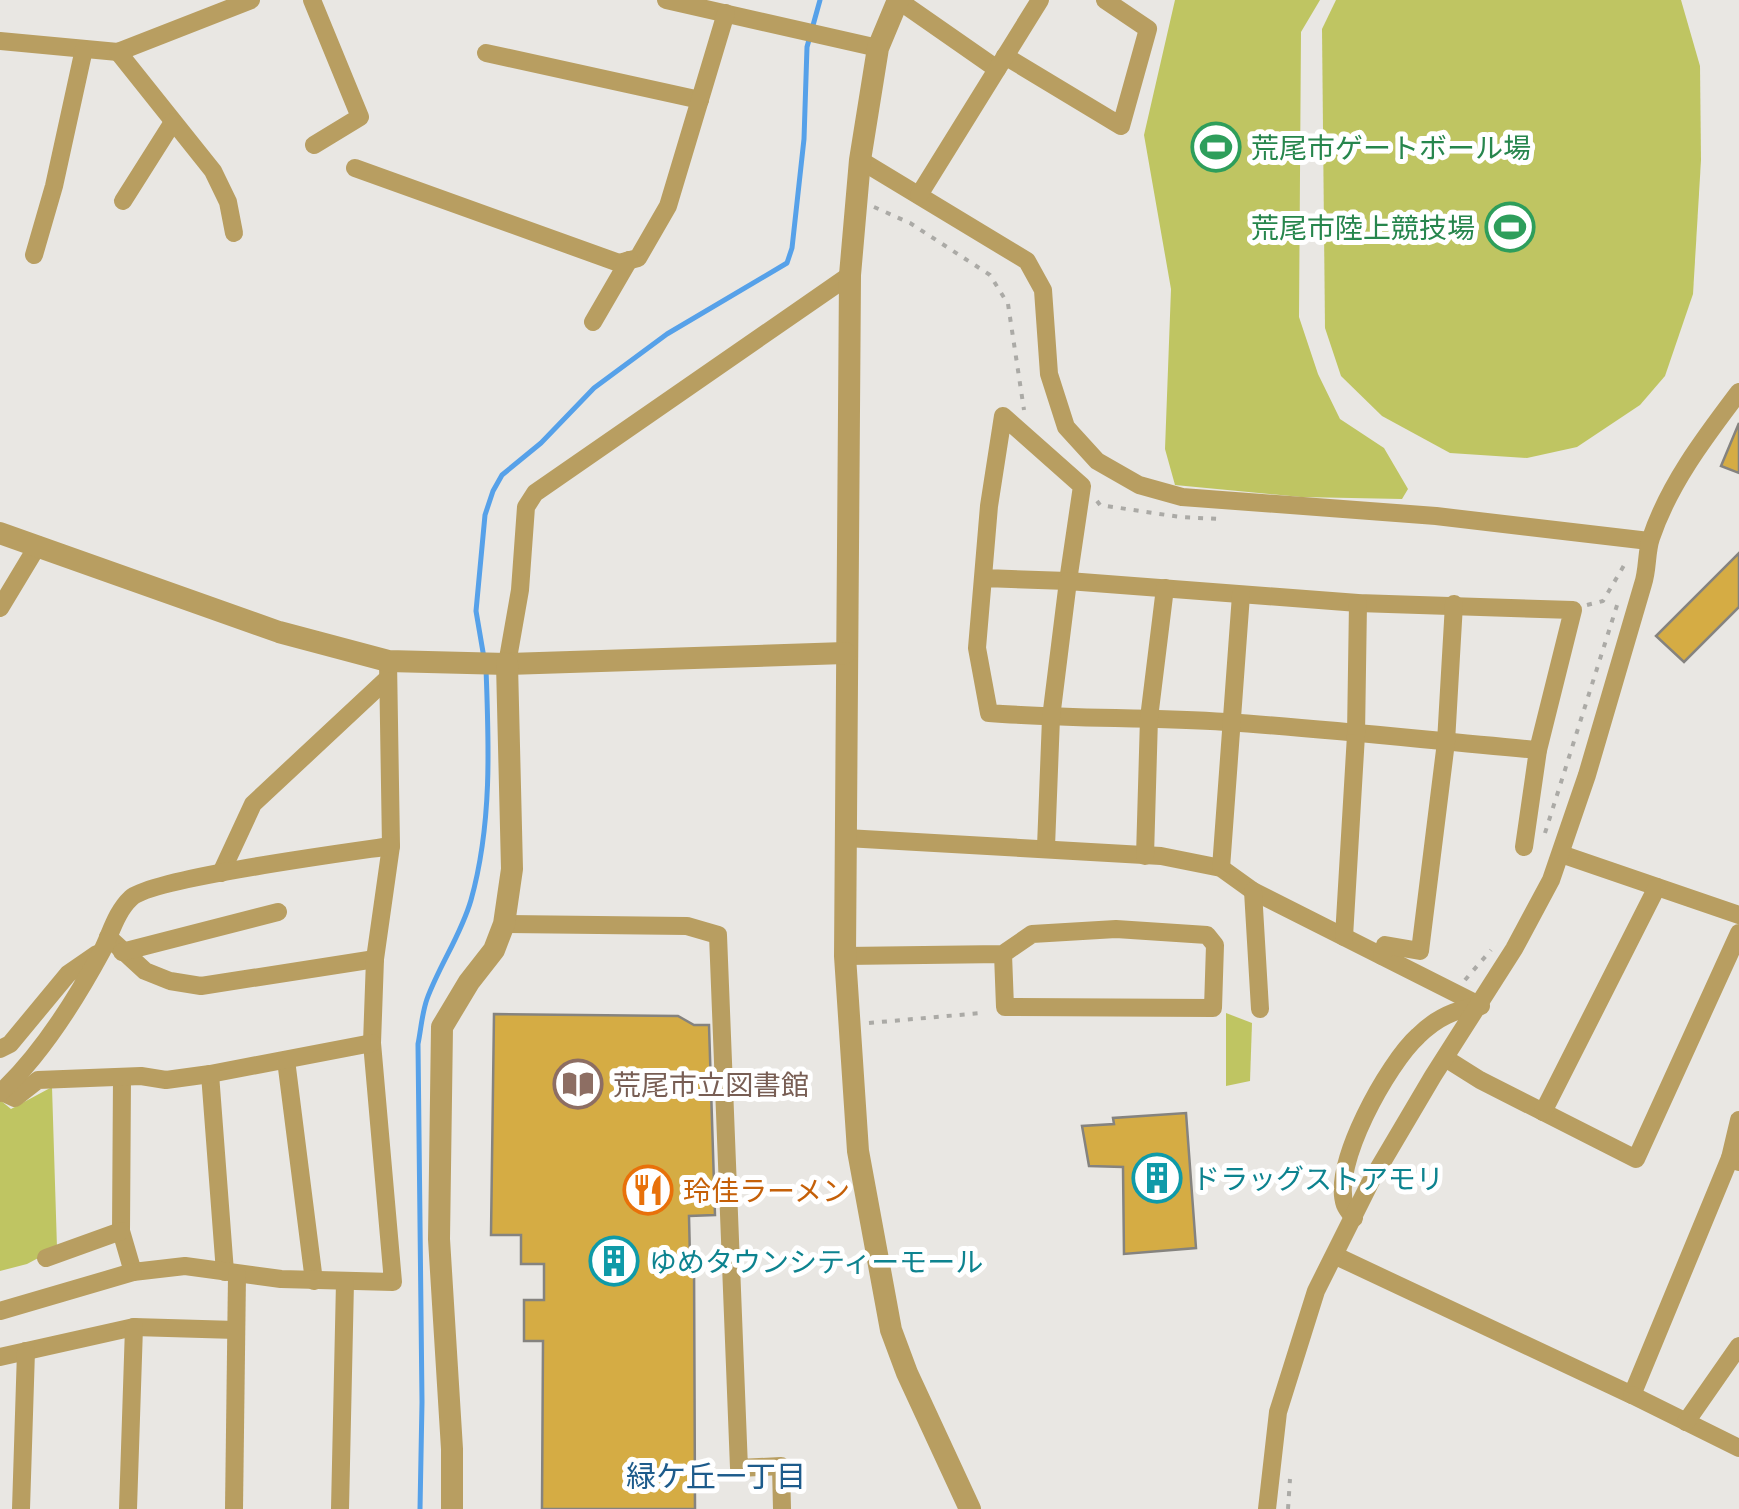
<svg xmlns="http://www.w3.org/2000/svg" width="1739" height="1509" viewBox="0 0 1739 1509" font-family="'Noto Sans','Noto Sans JP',sans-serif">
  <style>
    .green { fill: #bfc562 }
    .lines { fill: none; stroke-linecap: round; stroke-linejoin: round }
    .stream { stroke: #56a1e9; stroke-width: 5 }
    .building { fill: #d5ac44; stroke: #85837f; stroke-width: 2.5 }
    .path { stroke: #abaaa6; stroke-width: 4; stroke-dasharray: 5 8; stroke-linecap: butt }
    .minor { stroke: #b89e61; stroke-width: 18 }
    .tertiary { stroke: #b89e61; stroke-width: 22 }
    .labels { text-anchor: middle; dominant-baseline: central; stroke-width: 10; stroke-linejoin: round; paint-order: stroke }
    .leisure-label { font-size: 28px; fill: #27864d; stroke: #fff; text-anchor: start }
    .education-label { font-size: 28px; fill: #785e54; stroke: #fff; text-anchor: start }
    .culture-label { font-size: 28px; fill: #0d838f; stroke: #fff; text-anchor: start }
    .food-label { font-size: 28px; fill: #c56008; stroke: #fff; text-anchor: start }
    .neighbourhood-label { font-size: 30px; fill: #1d5b8b; stroke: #fff }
  </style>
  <rect width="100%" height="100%" fill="#e9e7e3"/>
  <g class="green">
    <polygon points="1175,0 1320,0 1301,32 1299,317 1318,374 1340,419 1384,448 1408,489 1402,499 1301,497 1175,485 1165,449 1171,289 1144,135"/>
    <polygon points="1336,0 1681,0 1700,66 1701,160 1693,294 1665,376 1640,405 1577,447 1527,458 1450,453 1382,416 1341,376 1325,328 1322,29"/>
    <polygon points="1226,1013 1252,1023 1250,1081 1226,1086"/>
    <polygon points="52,1087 57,1248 27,1264 0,1271 0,1100 11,1109"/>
  </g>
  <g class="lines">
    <g class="stream">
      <polyline points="484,658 476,611 485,515 493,491 502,475 541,443 594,388 667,334 787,263 792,248 804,139 807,47 820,0"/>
      <path d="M420,1509L422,1402L418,1044C421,1029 422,1013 427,999C440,964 461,935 471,900C492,825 489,746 486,669"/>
    </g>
  </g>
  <g class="building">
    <polygon points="1739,423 1739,473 1721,466"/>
    <polygon points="1739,553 1739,607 1684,662 1656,636"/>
    <polygon points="494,1014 678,1016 694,1025 709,1025 715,1215 689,1216 690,1258 694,1258 695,1509 542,1509 543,1341 524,1341 524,1300 544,1300 544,1264 521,1264 521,1235 491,1235"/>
    <polygon points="1186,1113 1196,1248 1124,1254 1123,1167 1089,1166 1082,1126 1114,1124 1113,1118"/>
  </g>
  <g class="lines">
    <g class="path">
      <polyline points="874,207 910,223 990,275 1008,304 1024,410"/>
      <polyline points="1097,501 1100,505 1180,517 1220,519"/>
      <polyline points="1587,605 1603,601 1626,562 1629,562"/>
      <polyline points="1545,833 1619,599"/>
      <polyline points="1465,980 1491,950"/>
      <polyline points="869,1023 981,1013"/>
      <polyline points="1288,1509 1290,1479"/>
    </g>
    <g class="minor">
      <polyline points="312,0 360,117 314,145"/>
      <polyline points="666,0 878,48"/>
      <polyline points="898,0 997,69"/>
      <polyline points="0,41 118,52 251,0"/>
      <polyline points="118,52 213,171 228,202 234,233"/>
      <polyline points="486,53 700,100"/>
      <polyline points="1005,56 1121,126 1148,29 1105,0"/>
      <polyline points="860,160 1027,261 1043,290 1049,374 1066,427 1097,461 1139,485 1182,497 1436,516 1649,541"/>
      <polyline points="355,168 619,263 638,258 668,206 726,13"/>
      <polyline points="919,195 1040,0"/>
      <polyline points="123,201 173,122"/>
      <polyline points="34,255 54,186 84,49"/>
      <polyline points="593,322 629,260"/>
      <path d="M984,578L1068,581L1082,486L1003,416L989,506L977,648L989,713C1068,719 1147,717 1226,722C1330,729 1434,741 1538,750"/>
      <polyline points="0,608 38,545"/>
      <polyline points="507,664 520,590 526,507 535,493 850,275"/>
      <polyline points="846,838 1161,856 1221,868 1253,891 1481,1006"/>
      <polyline points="1046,847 1051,718 1068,581 1358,603 1573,610 1538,750 1524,847"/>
      <polyline points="1561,854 1739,915"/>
      <polyline points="1145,856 1149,718 1165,588"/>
      <polyline points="1221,868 1241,595"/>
      <polyline points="221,873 253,804 388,678"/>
      <polyline points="1253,891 1260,1009"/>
      <polyline points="504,924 687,926 718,935 739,1468 781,1466 782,1509"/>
      <polyline points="108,937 145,971 170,981 201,986 375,959"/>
      <polyline points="1344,937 1356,735 1358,603"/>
      <polyline points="122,952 278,912"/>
      <polyline points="845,956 1003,954 1032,934 1116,929 1207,935 1215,945 1213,1008 1005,1007 1003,954"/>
      <polyline points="1382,956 1385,945 1420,951 1446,742 1454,604"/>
      <polyline points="0,1049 10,1044 68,974 97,954"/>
      <polyline points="1445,1058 1480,1080 1636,1159 1739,933"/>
      <polyline points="286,1060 314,1281"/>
      <polyline points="210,1074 225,1272"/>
      <polyline points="122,1077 121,1231 133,1272 185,1266 281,1279 393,1282 372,1043 375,959 391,846 388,661"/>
      <polyline points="2,1092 15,1098 38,1080 141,1076 166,1080 210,1074 372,1043"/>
      <path d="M0,1093C40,1056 76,999 102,951C111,933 116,912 131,898C152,878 351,852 391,846"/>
      <polyline points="1543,1112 1657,887"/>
      <polyline points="1739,1162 1730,1158 1739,1120"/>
      <path d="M1354,1218C1351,1214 1347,1210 1345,1205C1331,1165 1388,1063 1418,1036C1436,1018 1455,1009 1480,1006"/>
      <polyline points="1336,1256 1632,1395 1730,1158"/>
      <polyline points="46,1258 121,1231"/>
      <polyline points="0,1311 133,1272"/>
      <polyline points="0,1357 134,1327 236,1330"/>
      <polyline points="1632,1395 1739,1448"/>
      <polyline points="1686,1422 1739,1346"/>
      <polyline points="21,1509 26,1351"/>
      <polyline points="128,1509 134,1327"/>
      <polyline points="234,1509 237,1275"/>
      <polyline points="340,1509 345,1282"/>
      <path d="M1267,1509L1278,1412L1316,1291L1371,1181L1433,1076L1514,949L1551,880L1587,775L1643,584C1648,569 1646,553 1651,538C1669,484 1705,437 1739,392"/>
    </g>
    <g class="tertiary">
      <polyline points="898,0 878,48 860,160 850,275 845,956 858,1151 891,1330 907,1373 970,1509"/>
      <polyline points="0,533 279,632 388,661 507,664 845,653"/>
      <polyline points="452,1509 452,1449 439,1239 442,1027 469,982 494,950 504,924 512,869 507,664"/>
    </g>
  </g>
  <defs>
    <g id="stadium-ring" transform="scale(2.5)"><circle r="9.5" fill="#fff" stroke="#2e9e5b" stroke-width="1.5"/><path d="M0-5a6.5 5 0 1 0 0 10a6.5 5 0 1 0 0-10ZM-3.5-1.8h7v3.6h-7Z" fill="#2e9e5b"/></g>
    <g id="library-ring" transform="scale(2.5)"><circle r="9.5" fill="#fff" stroke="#8d6e63" stroke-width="1.5"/><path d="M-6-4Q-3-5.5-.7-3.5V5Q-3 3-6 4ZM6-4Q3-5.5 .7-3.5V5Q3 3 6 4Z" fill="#8d6e63"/></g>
    <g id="building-ring" transform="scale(2.5)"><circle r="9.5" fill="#fff" stroke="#0f9aa8" stroke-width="1.5"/><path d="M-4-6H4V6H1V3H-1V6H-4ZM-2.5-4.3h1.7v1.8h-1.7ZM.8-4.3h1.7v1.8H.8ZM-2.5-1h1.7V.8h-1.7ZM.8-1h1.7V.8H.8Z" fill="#0f9aa8"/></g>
    <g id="restaurant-ring" transform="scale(2.5)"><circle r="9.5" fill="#fff" stroke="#e8710a" stroke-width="1.5"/><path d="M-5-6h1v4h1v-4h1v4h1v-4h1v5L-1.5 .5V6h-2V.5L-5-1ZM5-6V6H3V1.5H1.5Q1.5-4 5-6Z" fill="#e8710a"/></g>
  </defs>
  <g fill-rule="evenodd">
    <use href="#stadium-ring" x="1216" y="147"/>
    <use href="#stadium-ring" x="1510" y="227"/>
    <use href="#library-ring" x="578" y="1084"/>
    <use href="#building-ring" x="1157" y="1178"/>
    <use href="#restaurant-ring" x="648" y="1190"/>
    <use href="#building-ring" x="614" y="1261"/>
  </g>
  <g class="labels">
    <g class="leisure-label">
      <text x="1251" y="147">荒尾市ゲートボール場</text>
      <text x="1475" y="227" text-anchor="end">荒尾市陸上競技場</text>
    </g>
    <g class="education-label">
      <text x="613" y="1084">荒尾市立図書館</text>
    </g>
    <g class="culture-label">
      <text x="1192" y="1178">ドラッグストアモリ</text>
      <text x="649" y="1261">ゆめタウンシティーモール</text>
    </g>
    <g class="food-label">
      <text x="683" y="1190">玲佳ラーメン</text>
    </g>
    <g class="neighbourhood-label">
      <text x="716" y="1475">緑ケ丘一丁目</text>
    </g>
  </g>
</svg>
